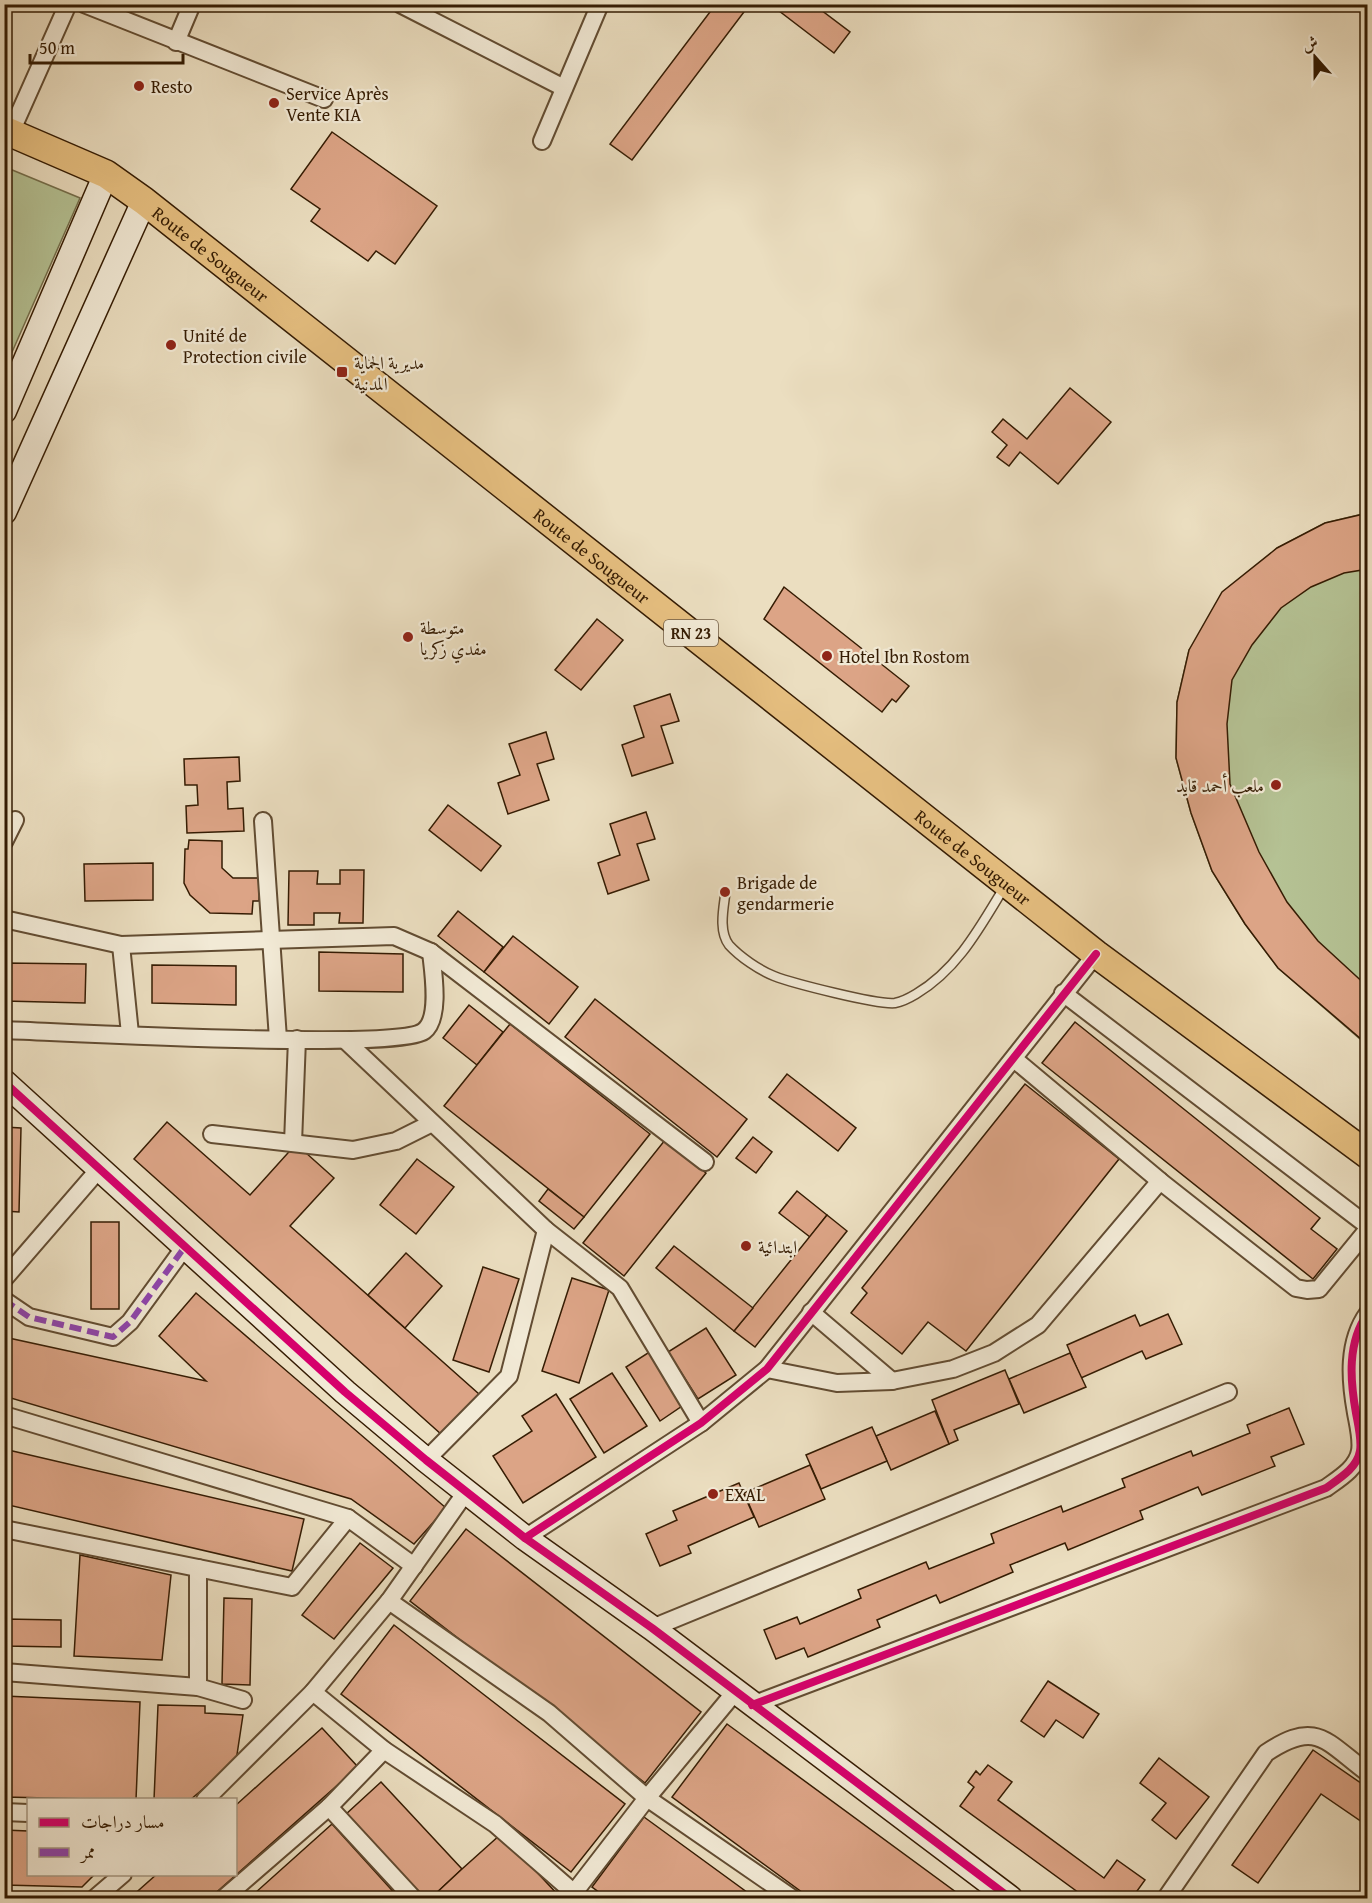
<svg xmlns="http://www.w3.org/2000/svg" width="1372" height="1903" viewBox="0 0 1372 1903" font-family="'Gentium Book Plus',Amiri,serif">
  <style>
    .green { fill: #b5c294; stroke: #756f4c; stroke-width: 1.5 }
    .building { fill: #dca486; stroke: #351c03; stroke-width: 1.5 }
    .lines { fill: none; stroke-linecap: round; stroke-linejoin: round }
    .lane-casing { stroke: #624c32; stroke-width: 11 }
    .street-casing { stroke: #624c32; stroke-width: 20 }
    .secondary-casing { stroke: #351c03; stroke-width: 27 }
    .primary-casing { stroke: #351c03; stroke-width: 30 }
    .lane { stroke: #f2ead6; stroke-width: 8 }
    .street { stroke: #f2ead6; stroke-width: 16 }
    .secondary { stroke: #f2ead6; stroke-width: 24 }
    .primary { stroke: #e6bf80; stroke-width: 27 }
    .quiet { stroke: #8e44ad; stroke-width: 6; stroke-dasharray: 12 6; stroke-linecap: butt }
    .cycleway-casing { stroke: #f2ead6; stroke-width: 11 }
    .cycleway { stroke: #d6006c; stroke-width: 8 }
    .poi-dot { fill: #8f2418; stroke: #f2ead6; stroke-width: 2 }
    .labels { text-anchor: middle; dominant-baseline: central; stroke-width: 4.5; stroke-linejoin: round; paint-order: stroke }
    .shield { fill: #f2ead6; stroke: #6e5a42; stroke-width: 1.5 }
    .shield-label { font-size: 16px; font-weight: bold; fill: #351c03 }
    .poi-label { font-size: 18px; fill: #351c03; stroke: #f2ead6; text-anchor: start }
    .street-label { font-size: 18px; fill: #351c03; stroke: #f2ead6 }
  </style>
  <rect width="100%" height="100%" fill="#ebdec0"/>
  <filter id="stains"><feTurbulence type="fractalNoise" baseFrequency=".00333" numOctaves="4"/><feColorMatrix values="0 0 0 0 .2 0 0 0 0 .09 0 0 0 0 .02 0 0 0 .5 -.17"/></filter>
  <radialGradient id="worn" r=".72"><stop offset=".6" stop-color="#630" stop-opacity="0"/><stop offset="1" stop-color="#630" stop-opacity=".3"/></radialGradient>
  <g class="green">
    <polygon points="5,167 80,198 5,368"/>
    <polygon points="1367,513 1367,1045 1278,968 1245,924 1212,871 1191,813 1176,758 1177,702 1189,650 1277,548 1325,523"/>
  </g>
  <g class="building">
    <polygon points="716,4 750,4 632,160 610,144"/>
    <polygon points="770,4 813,4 850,32 834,53"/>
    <polygon points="332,132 437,206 395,264 376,251 368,261 311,221 320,209 291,189"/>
    <polygon points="1070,388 1111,422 1058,484 1020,452 1009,466 997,457 1007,445 992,432 1003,419 1027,439"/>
    <polygon points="1368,513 1368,569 1344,573 1311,587 1281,608 1252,645 1232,680 1227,724 1230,784 1259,852 1287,902 1318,941 1368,987 1368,1045 1278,968 1245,924 1212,871 1191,813 1176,758 1177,702 1189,650 1222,592 1277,548 1325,523"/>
    <polygon points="784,587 909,686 896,702 892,699 882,712 764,619"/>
    <polygon points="597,619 623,640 581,690 555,670"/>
    <polygon points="670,694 679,721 661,726 673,763 632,776 622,745 644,737 634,706"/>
    <polygon points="546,732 554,759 537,764 549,800 508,814 498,783 520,775 509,744"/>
    <polygon points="239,757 240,781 227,782 228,809 243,808 244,831 187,833 186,806 198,805 197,785 185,785 184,759"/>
    <polygon points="448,805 501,846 481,871 429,830"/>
    <polygon points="646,812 655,839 637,844 649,880 608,894 598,863 620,855 610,824"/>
    <polygon points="189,840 222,841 222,868 233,878 260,878 259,901 253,901 252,914 210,913 190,895 184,883 185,849 188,849"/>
    <polygon points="153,863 153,900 85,901 84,864"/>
    <polygon points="340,870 364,870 363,923 339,923 340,913 314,913 314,925 288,925 289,871 318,871 317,884 340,884"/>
    <polygon points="458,911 503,947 484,972 438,936"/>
    <polygon points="513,936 578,987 549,1024 484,972"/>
    <polygon points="319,952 403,954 403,992 319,991"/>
    <polygon points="4,963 86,964 85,1003 4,1001"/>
    <polygon points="152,965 236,966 236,1005 152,1003"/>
    <polygon points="595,999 747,1119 717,1157 565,1037"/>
    <polygon points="469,1005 503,1032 477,1065 443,1038"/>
    <polygon points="1075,1022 1320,1218 1311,1229 1337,1249 1313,1279 1042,1063"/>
    <polygon points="510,1024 650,1134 584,1217 444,1106"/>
    <polygon points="787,1074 856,1128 838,1151 769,1097"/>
    <polygon points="1025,1084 1119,1159 966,1351 928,1322 902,1354 851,1313 867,1293 862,1288"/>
    <polygon points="167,1122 250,1195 296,1144 334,1178 290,1226 479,1394 442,1435 134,1159"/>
    <polygon points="4,1127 21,1128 19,1212 4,1211"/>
    <polygon points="753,1137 772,1152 756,1173 736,1158"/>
    <polygon points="665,1140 706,1173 624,1276 583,1243"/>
    <polygon points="417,1159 454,1187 416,1234 380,1205"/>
    <polygon points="548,1189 584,1217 574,1229 539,1201"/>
    <polygon points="797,1191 827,1215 810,1237 779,1213"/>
    <polygon points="827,1215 847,1231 755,1347 734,1331"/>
    <rect x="91" y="1222" width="28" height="87"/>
    <polygon points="674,1246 753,1308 734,1331 656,1268"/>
    <polygon points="406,1253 442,1286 405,1328 368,1295"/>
    <polygon points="483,1267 519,1279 489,1372 453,1360"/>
    <polygon points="572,1278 609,1290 579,1383 542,1371"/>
    <polygon points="196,1293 446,1508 414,1544 351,1499 4,1396 4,1337 206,1381 159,1336"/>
    <polygon points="1168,1314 1182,1344 1146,1359 1142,1351 1081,1378 1067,1345 1135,1315 1140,1326"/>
    <polygon points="706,1328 736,1375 698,1399 668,1352"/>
    <polygon points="651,1351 685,1404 660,1421 626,1367"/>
    <polygon points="1070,1353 1086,1387 1024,1413 1009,1379"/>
    <polygon points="1005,1370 1019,1404 954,1430 958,1440 949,1444 932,1400"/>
    <polygon points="612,1373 647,1426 604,1453 570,1399"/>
    <polygon points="556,1394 596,1457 523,1503 493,1456 532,1431 522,1416"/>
    <polygon points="1289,1408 1304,1444 1271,1457 1275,1466 1202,1495 1198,1487 1140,1511 1143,1519 1068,1550 1065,1543 1010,1565 1013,1572 940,1603 936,1595 877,1620 880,1627 808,1657 804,1648 776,1659 764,1630 797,1617 800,1624 861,1598 858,1590 926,1562 929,1569 994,1543 991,1534 1061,1506 1063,1512 1125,1487 1122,1479 1191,1451 1193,1456 1250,1433 1247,1425"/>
    <polygon points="935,1411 949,1444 891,1470 876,1436"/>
    <polygon points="872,1427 887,1461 821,1489 806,1455"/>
    <polygon points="4,1449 304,1519 292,1571 4,1504"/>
    <polygon points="810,1465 825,1499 759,1527 744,1493"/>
    <polygon points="739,1483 754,1517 688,1546 691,1553 660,1566 646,1534 677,1520 673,1511"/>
    <polygon points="466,1529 701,1712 645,1783 410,1601"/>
    <polygon points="360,1543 393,1568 334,1639 302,1615"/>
    <polygon points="80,1555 171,1575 162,1660 74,1656"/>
    <polygon points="224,1598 252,1599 250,1685 222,1684"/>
    <polygon points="4,1619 61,1620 61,1647 4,1646"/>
    <polygon points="394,1625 625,1804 571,1872 341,1694"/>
    <polygon points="1048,1681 1099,1714 1083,1738 1056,1720 1044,1737 1021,1721"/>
    <polygon points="4,1696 140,1702 136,1800 4,1797"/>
    <polygon points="158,1705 205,1706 205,1713 243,1715 236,1761 190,1800 154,1800"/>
    <polygon points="727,1724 964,1898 810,1898 672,1797"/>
    <polygon points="322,1728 358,1767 210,1898 130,1898 157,1874 236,1874 236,1805"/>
    <polygon points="1313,1750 1368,1788 1368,1826 1321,1794 1258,1883 1232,1865"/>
    <polygon points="1159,1758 1209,1797 1176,1839 1152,1820 1166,1803 1140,1783"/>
    <polygon points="988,1765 1012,1782 998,1800 1104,1878 1117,1860 1145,1880 1132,1898 1086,1898 960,1806 974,1787 968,1782 976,1771 980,1775"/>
    <polygon points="381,1782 462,1869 431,1898 423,1898 345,1815"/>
    <polygon points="644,1817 755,1898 607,1898 592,1887"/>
    <polygon points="332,1824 399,1898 259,1898 255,1893"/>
    <polygon points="4,1830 28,1831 28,1874 95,1874 82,1887 4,1885"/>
    <polygon points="501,1834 561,1898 431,1898 462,1869"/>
  </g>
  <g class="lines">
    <g class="lane-casing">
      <path id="lane" d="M725,896C723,911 719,932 729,945C740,957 759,970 774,976C792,983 877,1005 895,1003C901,1002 911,997 916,994C958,969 980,927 1005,886"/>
    </g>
    <g class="street-casing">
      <g id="street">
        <polyline points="84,4 324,99"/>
        <polyline points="400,4 564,88"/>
        <polyline points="176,42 192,4"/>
        <polyline points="11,132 68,4"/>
        <polyline points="542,141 600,4"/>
        <polyline points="263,821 278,1039"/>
        <polyline points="4,842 15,820"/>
        <polyline points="4,919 121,945 394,936 431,952 705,1162"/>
        <polyline points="121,945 130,1034"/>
        <polyline points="1063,993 1368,1226"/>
        <path d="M4,1030C61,1032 398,1051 424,1031C441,1018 433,971 431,952"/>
        <polyline points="346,1041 546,1230 620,1288 701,1423"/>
        <polyline points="1014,1059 1160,1181 1296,1288 1307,1290 1319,1289 1368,1229"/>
        <polyline points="212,1134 353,1150 396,1141 432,1123"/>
        <polyline points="293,1143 297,1039"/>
        <polyline points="4,1279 100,1168"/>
        <polyline points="4,1300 29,1317 113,1337 130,1322 184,1248"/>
        <polyline points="811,1312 892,1381"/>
        <polyline points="767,1369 837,1383 892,1381 953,1369 994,1353 1038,1325 1160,1181"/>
        <polyline points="4,1415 348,1518 414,1566"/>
        <polyline points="426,1460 509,1376 546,1230"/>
        <polyline points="4,1529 292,1587 348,1518"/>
        <polyline points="525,1538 701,1423 767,1369 1096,954"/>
        <polyline points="198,1568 198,1687"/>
        <polyline points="389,1601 549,1713 647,1798 792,1898"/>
        <polyline points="652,1628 1228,1392"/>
        <polyline points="4,1672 198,1687 243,1700"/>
        <polyline points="313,1692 384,1750 495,1824 580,1898"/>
        <path d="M752,1705L1326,1488C1340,1478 1357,1468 1360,1451C1362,1440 1358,1424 1356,1413C1350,1380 1347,1342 1368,1313"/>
        <polyline points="205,1800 313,1692 389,1601 466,1492"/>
        <polyline points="329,1807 413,1898"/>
        <polyline points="4,1812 28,1813"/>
        <polyline points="573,1894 647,1798 735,1692"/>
        <polyline points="95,1898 123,1874"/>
        <polyline points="224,1898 329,1807 384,1750"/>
        <path d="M1166,1898L1266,1753C1317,1719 1325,1741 1368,1773"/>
      </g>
    </g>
    <g class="secondary-casing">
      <g id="secondary">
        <polyline points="4,411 106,174"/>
        <polyline points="4,512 144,201"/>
        <polyline points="4,1082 345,1392 426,1460 525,1538 652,1628 1010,1898"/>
      </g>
    </g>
    <g class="primary-casing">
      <g id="primary">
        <path id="s1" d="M4,130L106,174L144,201L1096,954L1368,1155"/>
      </g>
    </g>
    <use href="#lane" class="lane"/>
    <use href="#street" class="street"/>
    <use href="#secondary" class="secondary"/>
    <use href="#primary" class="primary"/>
    <polyline class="quiet" points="4,1300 29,1317 113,1337 130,1322 184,1248"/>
    <g class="cycleway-casing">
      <g id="cycleway">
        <polyline points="4,1082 345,1392 426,1460 525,1538 652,1628 1010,1898"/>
        <polyline points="525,1538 701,1423 767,1369 1096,954"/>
        <path d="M752,1705L1326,1488C1340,1478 1357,1468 1360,1451C1362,1440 1358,1424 1356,1413C1350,1380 1347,1342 1368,1313"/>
      </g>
    </g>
    <use href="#cycleway" class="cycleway"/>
  </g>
  <g class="poi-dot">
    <circle cx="139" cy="86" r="6"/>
    <circle cx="274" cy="103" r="6"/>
    <circle cx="171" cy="345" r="6"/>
    <rect x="336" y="366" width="12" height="12" rx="3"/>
    <circle cx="408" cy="637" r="6"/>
    <circle cx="827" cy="656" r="6"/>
    <circle cx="1276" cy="785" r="6"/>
    <circle cx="725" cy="892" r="6"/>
    <circle cx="746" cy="1246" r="6"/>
    <circle cx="713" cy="1494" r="6"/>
  </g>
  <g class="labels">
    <rect class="shield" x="664" y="620" width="54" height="26" rx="4.5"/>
    <g class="shield-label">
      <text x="691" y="633">RN 23</text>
    </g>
    <g class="poi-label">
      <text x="151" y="86">Resto</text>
      <text x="286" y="93">Service Après<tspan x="286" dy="21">Vente KIA</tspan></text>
      <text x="183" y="335">Unité de<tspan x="183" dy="21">Protection civile</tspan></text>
      <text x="354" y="362">مديرية الحماية<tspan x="354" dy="21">المدنية</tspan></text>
      <text x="420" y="627">متوسطة<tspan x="420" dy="21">مفدي زكريا</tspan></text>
      <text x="839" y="656">Hotel Ibn Rostom</text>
      <text x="1264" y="785" text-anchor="end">ملعب أحمد قايد</text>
      <text x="737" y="882">Brigade de<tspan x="737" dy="21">gendarmerie</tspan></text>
      <text x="758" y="1246">ابتدائية</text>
      <text x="725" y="1494">EXAL</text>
    </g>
    <g class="street-label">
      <text stroke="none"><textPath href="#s1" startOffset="243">Route de Sougueur</textPath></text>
      <text stroke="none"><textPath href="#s1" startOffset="729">Route de Sougueur</textPath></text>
      <text stroke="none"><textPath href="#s1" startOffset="1215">Route de Sougueur</textPath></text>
    </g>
  </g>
  <rect width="1372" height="1903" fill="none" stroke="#ebdec0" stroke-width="24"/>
  <rect x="6" y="6" width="1360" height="1891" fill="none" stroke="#351c03" stroke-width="3"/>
  <rect x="12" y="12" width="1348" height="1879" fill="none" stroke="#351c03" stroke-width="1.5"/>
  <rect x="27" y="1798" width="210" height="78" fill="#f2ead6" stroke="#a69882" stroke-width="1.5"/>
  <rect x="39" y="1818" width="30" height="9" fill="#d6006c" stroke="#a69882" stroke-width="1.5"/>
  <text x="81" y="1828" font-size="18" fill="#351c03">مسار دراجات</text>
  <rect x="39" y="1848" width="30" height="9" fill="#8e44ad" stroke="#a69882" stroke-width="1.5"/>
  <text x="81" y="1858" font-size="18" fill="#351c03">ممر</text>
  <g transform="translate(1315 57) rotate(339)" stroke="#f2ead6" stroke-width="4.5" paint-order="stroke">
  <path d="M0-4.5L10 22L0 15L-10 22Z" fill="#351c03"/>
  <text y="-9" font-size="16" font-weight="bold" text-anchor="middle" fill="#351c03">ش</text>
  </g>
  <path d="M30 54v9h153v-9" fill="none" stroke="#351c03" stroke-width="3"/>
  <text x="39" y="54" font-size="18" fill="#351c03" stroke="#f2ead6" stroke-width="4.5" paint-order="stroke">50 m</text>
  <rect width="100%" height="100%" filter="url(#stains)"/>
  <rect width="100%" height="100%" fill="url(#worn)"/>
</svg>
